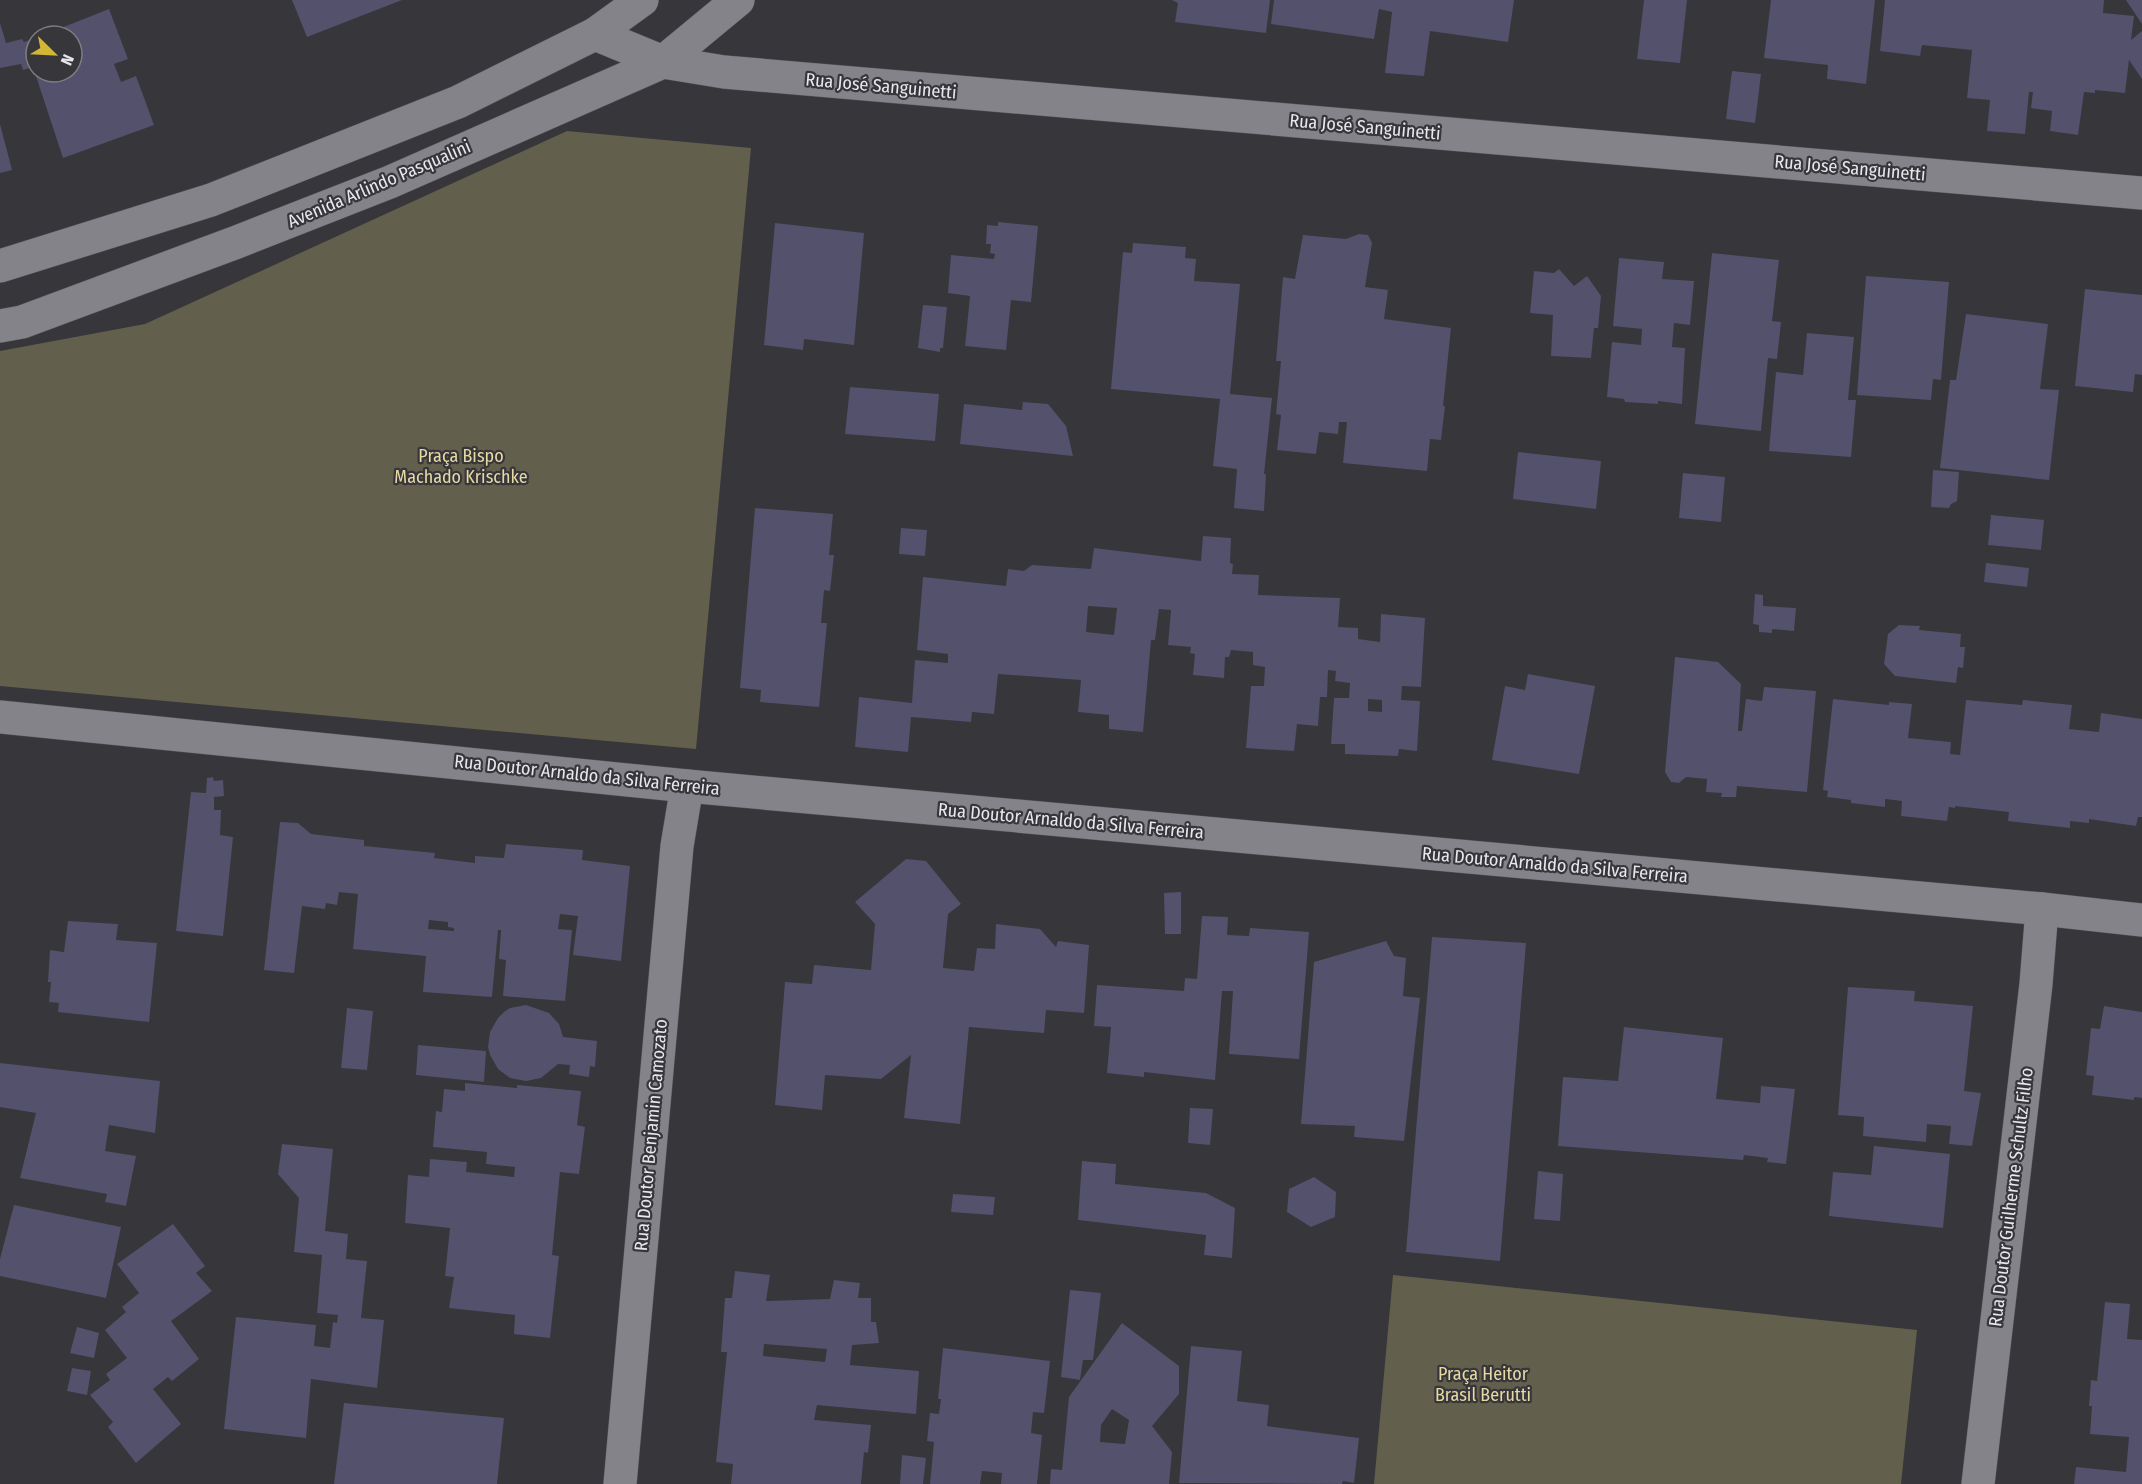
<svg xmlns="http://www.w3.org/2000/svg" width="2142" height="1484" viewBox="0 0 2142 1484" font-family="'Fira Sans Condensed',sans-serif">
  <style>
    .green { fill: #635f4d }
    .building { fill: #53516c; fill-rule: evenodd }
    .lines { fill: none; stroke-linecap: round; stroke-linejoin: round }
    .street-casing { stroke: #525257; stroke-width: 34 }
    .secondary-casing { stroke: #525257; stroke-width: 34 }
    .street { stroke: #838389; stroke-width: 33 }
    .secondary { stroke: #838389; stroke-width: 33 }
    .labels { text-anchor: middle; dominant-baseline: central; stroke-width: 4.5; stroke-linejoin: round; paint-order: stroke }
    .street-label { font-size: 18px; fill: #e8e8ec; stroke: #36363b }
    .park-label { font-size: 18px; fill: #e6d9a2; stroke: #36363b }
  </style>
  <rect width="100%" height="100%" fill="#36363b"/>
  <g class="green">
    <polygon points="567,131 751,148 696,749 0,686 0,351 145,324"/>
    <polygon points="1393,1275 1917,1330 1901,1484 1374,1484"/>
  </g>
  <g class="building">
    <polygon points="292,0 402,0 307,37"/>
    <polygon points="1172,0 1270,0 1266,33 1175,22 1178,3"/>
    <polygon points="1274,0 1514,0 1508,42 1430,31 1424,76 1385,73 1392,12 1379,9 1374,39 1271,24"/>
    <polygon points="1644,0 1687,0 1680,63 1637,59"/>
    <polygon points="1771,0 1875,0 1866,84 1827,79 1828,65 1764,58"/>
    <polygon points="1885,0 2104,0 2103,13 2134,16 2131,40 2142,31 2142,79 2129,60 2125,93 2095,90 2095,93 2084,92 2078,135 2050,131 2052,111 2031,108 2033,92 2029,92 2025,134 1987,131 1990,100 1967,98 1972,50 1922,45 1920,56 1880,51"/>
    <polygon points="2126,0 2142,0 2142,24"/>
    <polygon points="109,9 128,59 114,64 121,82 136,76 154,125 63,158 33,67 23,70 21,64 0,68 0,23 6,43 22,39 24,42 36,38 36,72 72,72 72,36 41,36"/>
    <polygon points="1732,71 1761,74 1755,123 1726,119"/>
    <polygon points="0,124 12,170 0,173"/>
    <polygon points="998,222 1038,226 1031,302 1011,300 1006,350 965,346 970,296 948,293 951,255 994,259 995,254 990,253 991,244 986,244 987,225 998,226"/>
    <polygon points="775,223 864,233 854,345 804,339 803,350 764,345"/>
    <polygon points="1359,234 1368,235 1372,243 1365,287 1388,290 1384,319 1451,328 1443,406 1445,406 1441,440 1430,439 1427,471 1343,463 1347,422 1339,422 1338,434 1319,432 1316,454 1277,450 1281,415 1276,414 1281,361 1276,361 1283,277 1295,279 1303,235 1346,239"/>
    <polygon points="1133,243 1186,247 1185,258 1196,259 1194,281 1240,284 1230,394 1272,398 1264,474 1266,474 1264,511 1234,508 1237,469 1213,466 1220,399 1111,389 1123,252 1132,253"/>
    <polygon points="1712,253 1779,260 1772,321 1781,322 1777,359 1768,358 1761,431 1695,424"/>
    <polygon points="1619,258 1664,262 1662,279 1694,281 1690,325 1674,323 1672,347 1685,348 1682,404 1658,401 1658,404 1625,402 1624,399 1607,397 1612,342 1641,345 1642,329 1613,326"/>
    <polygon points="1559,269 1574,286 1587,276 1601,296 1598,328 1594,328 1591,358 1551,356 1553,315 1530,313 1534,271 1554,273"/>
    <polygon points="1866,276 1949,282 1941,380 1933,379 1931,400 1857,395"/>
    <polygon points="2085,289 2142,295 2142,375 2135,374 2133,392 2075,386"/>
    <polygon points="923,305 947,307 943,348 940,348 940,352 918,348"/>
    <polygon points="1966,314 2048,324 2040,389 2059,390 2049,480 1940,468 1950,380 1956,380"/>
    <polygon points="1807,333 1854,337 1848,400 1856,400 1851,457 1769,451 1776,372 1803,375"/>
    <polygon points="850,387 939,394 935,441 845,434"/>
    <polygon points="1023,402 1048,404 1066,426 1073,456 960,444 964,404 1022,410"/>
    <polygon points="1518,452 1601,461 1596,509 1513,499"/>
    <polygon points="1933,470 1959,472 1957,501 1951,504 1949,508 1931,507"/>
    <polygon points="1683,473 1725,477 1721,522 1679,518"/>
    <polygon points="755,508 833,514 829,555 834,555 830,591 824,590 821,623 827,623 819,707 760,702 761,690 740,688"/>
    <polygon points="1991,515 2044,520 2041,550 1988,545"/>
    <polygon points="901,528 927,530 925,556 899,554"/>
    <path d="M1203,536L1231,538L1230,563L1233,564L1232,574L1259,575L1258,595L1340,598L1338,627L1358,628V639L1380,642L1381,614L1425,618L1421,687L1402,686L1401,700L1420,701L1417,751L1399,749L1398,756L1345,754V744H1331L1334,698H1349L1350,683L1335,681L1336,671L1328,670L1327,697H1320L1318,726L1297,724L1294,751L1246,748L1251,686H1264L1265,667L1253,665V652L1231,650L1229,657H1225L1224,678L1193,675L1195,654L1190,653L1191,647L1168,645L1171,610L1159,609L1155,640H1151L1143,732L1109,729V715L1078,712L1081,680L998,674L994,714L972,712L971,722L911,717L908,752L855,747L859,697L912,703L915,660L948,663V654L917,650L923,577L1006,586L1008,569L1024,571L1032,565L1091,569L1094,548L1201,561ZM1088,606L1117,608L1114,635L1086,632ZM1368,699L1382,700V712L1368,711Z"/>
    <polygon points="1986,563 2029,568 2027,587 1984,582"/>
    <polygon points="1755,594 1763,595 1763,606 1796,608 1794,631 1772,629 1772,633 1759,632 1759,625 1753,624"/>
    <polygon points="1899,625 1920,626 1919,630 1961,634 1960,647 1965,647 1963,668 1958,667 1956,683 1895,676 1884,664 1888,634"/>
    <polygon points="1675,657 1718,662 1741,684 1738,731 1742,731 1746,699 1762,701 1764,687 1816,691 1807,792 1737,786 1736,797 1721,797 1722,793 1706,792 1707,779 1686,777 1679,783 1671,782 1665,772"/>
    <polygon points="1528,674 1595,686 1579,774 1492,760 1505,686 1525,690"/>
    <polygon points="1833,699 1889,705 1889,702 1912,704 1908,738 1951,742 1950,754 1960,755 1966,700 2022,705 2023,700 2072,705 2069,729 2099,732 2101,713 2142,719 2142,817 2138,817 2136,826 2089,819 2089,823 2070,821 2070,828 2008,821 2009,812 1955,806 1955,808 1949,807 1947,821 1901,816 1902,801 1885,799 1885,807 1851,803 1851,800 1827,797 1828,791 1823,790"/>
    <polygon points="213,777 214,781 223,780 224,796 214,797 214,810 221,810 220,835 233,837 223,936 176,931 191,792 206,793 207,778"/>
    <path d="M280,822L298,823L311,834L364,840V846L435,853L434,858L475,863V856L504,858L506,844L583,850L582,860L630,866L621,961L573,955L578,916L560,914L558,929L572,930L565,1001L503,996L506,960L499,959L501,930H498L492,997L423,992L426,956L353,949L358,894L339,892L337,905L326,903L325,909L302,906L294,973L264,970ZM429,920L448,922V927L454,928V931L428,929Z"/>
    <polygon points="906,859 926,861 961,904 948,914 943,968 974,971 977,948 995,949 996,924 1040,929 1056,947 1058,941 1089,945 1084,1013 1046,1010 1044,1033 969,1027 960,1124 904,1118 911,1055 881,1079 825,1075 822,1110 775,1105 785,982 812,984 814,965 871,970 875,924 855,902"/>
    <polygon points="1181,892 1181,934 1165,934 1164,893"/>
    <polygon points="1202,916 1228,917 1227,935 1249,936 1250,928 1309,932 1299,1059 1229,1054 1233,991 1222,991 1215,1080 1144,1072 1144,1077 1107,1073 1111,1027 1094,1026 1097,985 1184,991 1185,978 1197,979"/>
    <polygon points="68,921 118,924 116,940 157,943 149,1022 58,1012 59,1003 49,1002 51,982 48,982 50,950 64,952"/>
    <polygon points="1432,937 1526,943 1500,1261 1406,1252"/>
    <polygon points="1386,941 1394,956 1406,958 1403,996 1420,998 1404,1141 1354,1137 1355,1126 1301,1124 1314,962"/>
    <polygon points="1848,987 1915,991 1914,1001 1973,1006 1964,1091 1981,1093 1972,1146 1949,1144 1951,1126 1927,1124 1926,1142 1863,1136 1864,1117 1838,1115"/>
    <polygon points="526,1005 549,1013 559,1024 563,1037 597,1041 595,1067 590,1066 589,1077 569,1074 570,1065 558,1064 541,1078 526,1081 510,1078 498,1069 490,1055 488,1047 490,1032 498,1018 504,1012 510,1008"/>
    <polygon points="2104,1006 2142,1012 2142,1098 2134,1097 2134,1100 2092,1095 2094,1076 2086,1075 2091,1028 2100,1029"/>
    <polygon points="347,1008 373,1011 367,1070 341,1068"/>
    <polygon points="1624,1027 1723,1038 1716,1099 1760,1103 1761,1086 1795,1089 1786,1164 1767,1162 1768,1158 1744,1155 1743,1160 1558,1146 1563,1077 1618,1081"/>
    <polygon points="418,1045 486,1051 484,1082 416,1075"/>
    <polygon points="0,1063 160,1081 155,1133 109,1125 105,1151 136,1156 126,1206 105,1202 107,1194 20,1178 36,1113 0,1107"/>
    <polygon points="465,1083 517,1088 517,1085 581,1091 577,1125 585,1127 579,1174 560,1172 552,1255 559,1256 550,1338 514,1334 515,1315 449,1308 454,1277 445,1276 450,1228 405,1223 408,1175 429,1177 430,1159 467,1162 466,1172 514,1177 515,1167 486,1164 487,1152 433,1147 436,1111 442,1112 444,1089 465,1091"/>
    <polygon points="1190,1108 1213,1109 1210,1145 1188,1143"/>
    <polygon points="282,1144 333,1149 325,1231 348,1234 346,1259 367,1261 361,1318 384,1320 377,1388 311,1379 306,1438 224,1429 236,1317 316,1325 314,1346 330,1348 333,1322 337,1323 338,1315 317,1313 322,1255 294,1252 299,1198 278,1174"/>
    <polygon points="1874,1146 1950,1154 1943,1228 1829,1216 1833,1172 1871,1175"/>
    <polygon points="1082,1161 1116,1164 1115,1184 1206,1193 1235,1208 1232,1258 1204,1255 1206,1235 1078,1220"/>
    <polygon points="1538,1171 1563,1174 1560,1221 1534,1219"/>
    <polygon points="1314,1177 1336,1192 1335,1217 1311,1227 1287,1212 1289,1189"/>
    <polygon points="953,1194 995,1197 993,1215 951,1212"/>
    <polygon points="14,1205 121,1227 106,1298 0,1276 0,1259"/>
    <polygon points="173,1224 205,1266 196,1273 212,1291 171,1321 199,1359 172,1381 168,1377 153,1389 181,1424 136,1463 108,1427 113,1422 90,1395 110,1380 106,1374 127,1358 105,1330 126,1312 122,1307 139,1293 117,1264"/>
    <path d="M735,1271L770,1275L766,1301L830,1299L834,1280L860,1283L858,1298H871V1322H876L879,1343L852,1345L850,1365L919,1371L916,1414L817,1405L814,1420L871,1425L868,1453L864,1452L861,1484H731L733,1464L716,1462L727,1352H721L725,1298H732ZM764,1344L827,1349L825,1362L763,1356Z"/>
    <polygon points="1070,1290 1101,1293 1093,1360 1083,1360 1080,1380 1061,1377"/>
    <polygon points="2105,1302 2130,1304 2127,1339 2142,1340 2142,1484 2074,1484 2076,1467 2126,1472 2129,1437 2090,1434 2092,1406 2089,1406 2091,1380 2097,1381"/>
    <path d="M1122,1323L1179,1366V1394L1152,1426L1172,1452L1169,1484H1050L1051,1469L1062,1470L1069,1397ZM1112,1409L1129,1420L1125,1444L1100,1442L1101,1425Z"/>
    <polygon points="77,1327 99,1333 94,1358 70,1353"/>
    <polygon points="1191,1346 1242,1351 1237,1401 1269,1405 1267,1426 1359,1438 1354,1483 1343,1481 1342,1484 1179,1483"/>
    <polygon points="943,1348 1050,1361 1044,1413 1033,1412 1031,1433 1042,1435 1037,1484 1001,1484 1002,1473 982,1471 980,1484 930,1484 934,1442 927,1441 930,1413 939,1414 941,1399 938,1399"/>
    <polygon points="72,1368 91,1371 87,1395 67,1391"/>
    <polygon points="344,1403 504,1418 497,1484 334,1484"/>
    <polygon points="902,1455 926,1458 923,1484 900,1484"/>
  </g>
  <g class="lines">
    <g class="street-casing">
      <g id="street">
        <polyline points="595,34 663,62 724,72 2142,193"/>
        <polyline points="687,786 2042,909 2142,920"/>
        <polyline points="1978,1484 2036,984 2042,909"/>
      </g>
    </g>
    <g class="secondary-casing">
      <g id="secondary">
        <polyline points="0,266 211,200 458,102 595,34 642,0"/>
        <polyline points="0,326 22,322 237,242 390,182 663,62 738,0"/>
        <polyline points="0,717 687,786 677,846 620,1484"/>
      </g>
    </g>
    <use href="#street" class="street"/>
    <use href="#secondary" class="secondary"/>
  </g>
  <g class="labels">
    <g class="street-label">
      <text transform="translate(881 86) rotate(5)">Rua José Sanguinetti</text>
      <text transform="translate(1365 127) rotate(5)">Rua José Sanguinetti</text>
      <text transform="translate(1850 168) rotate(5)">Rua José Sanguinetti</text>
      <text transform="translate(379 184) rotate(-23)">Avenida Arlindo Pasqualini</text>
      <text transform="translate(587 775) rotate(6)">Rua Doutor Arnaldo da Silva Ferreira</text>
      <text transform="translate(1071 821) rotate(5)">Rua Doutor Arnaldo da Silva Ferreira</text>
      <text transform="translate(1555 865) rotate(5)">Rua Doutor Arnaldo da Silva Ferreira</text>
      <text transform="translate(651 1135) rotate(-85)">Rua Doutor Benjamin Camozato</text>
      <text transform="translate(2011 1197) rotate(-83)">Rua Doutor Guilherme Schultz Filho</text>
    </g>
    <g class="park-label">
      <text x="461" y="456">Praça Bispo<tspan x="461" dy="21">Machado Krischke</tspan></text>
      <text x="1483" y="1374">Praça Heitor<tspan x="1483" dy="21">Brasil Berutti</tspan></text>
    </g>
  </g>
  <g transform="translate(54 54) rotate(114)"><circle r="28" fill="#36363b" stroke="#7d7d82" stroke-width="1.5"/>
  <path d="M0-4.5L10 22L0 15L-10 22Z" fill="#d1b736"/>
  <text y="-9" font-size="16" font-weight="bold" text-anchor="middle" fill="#e8e8ec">N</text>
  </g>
</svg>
